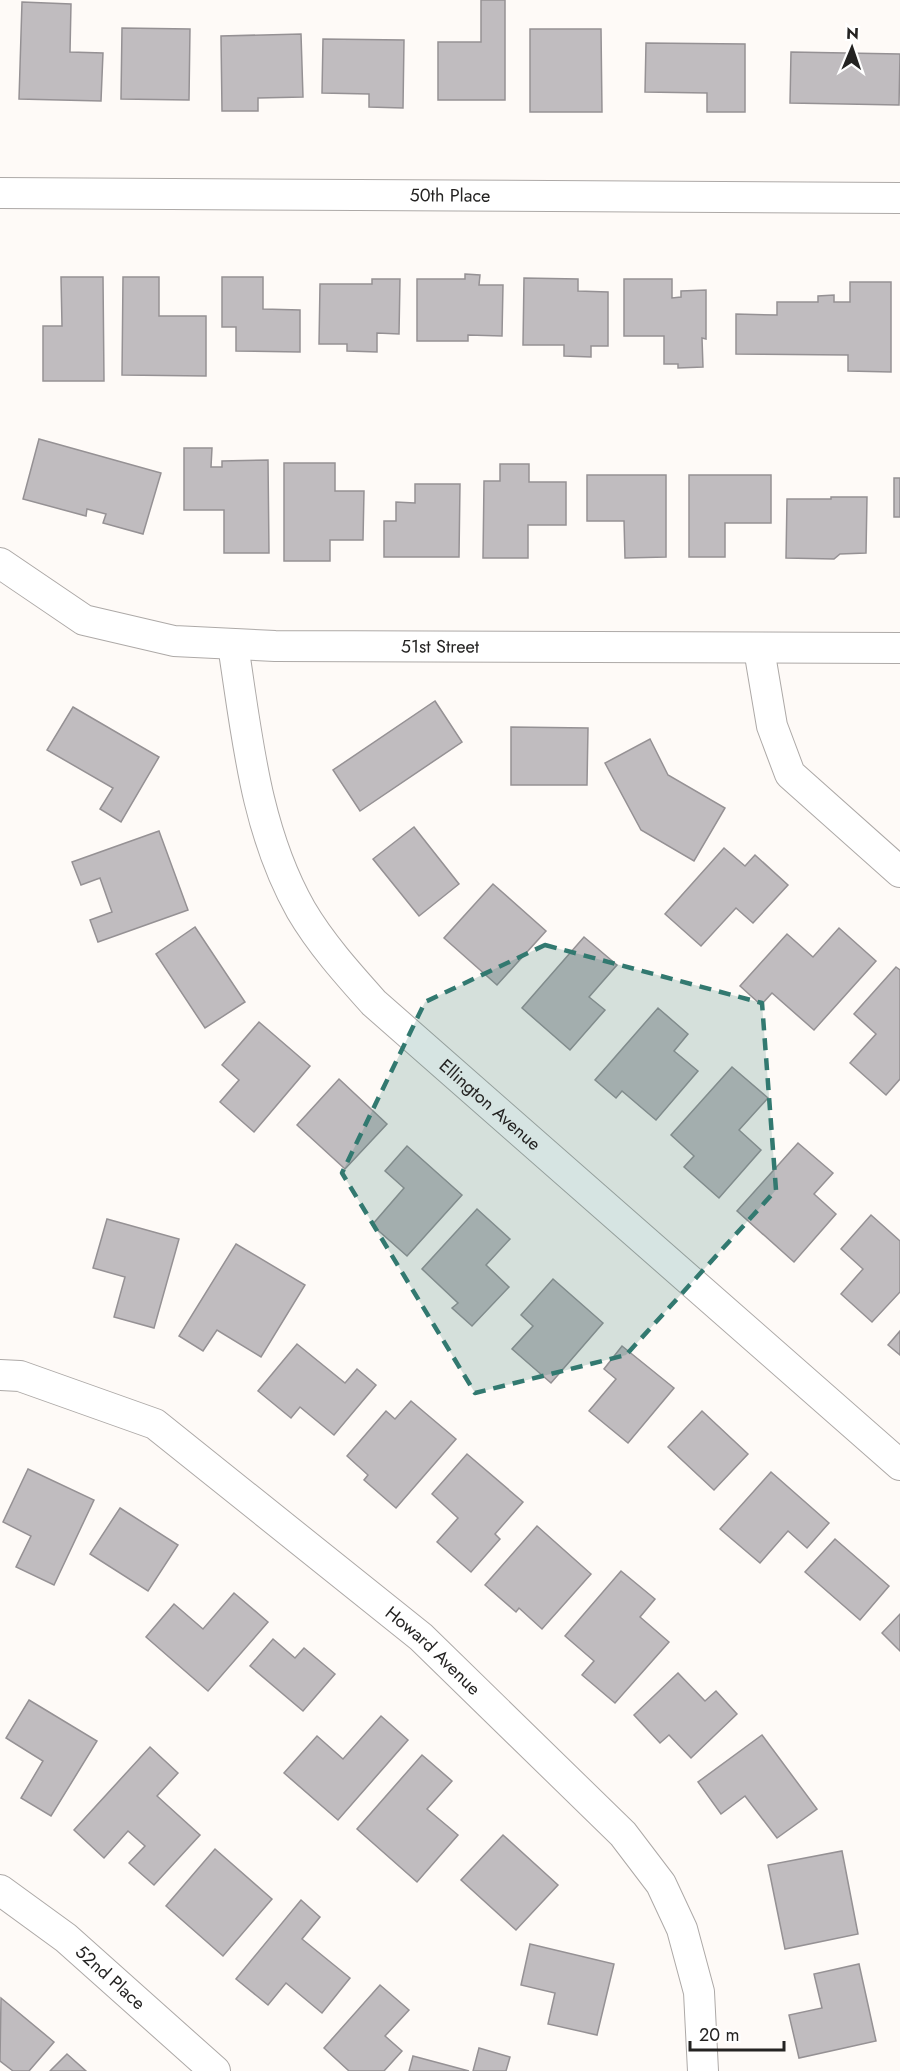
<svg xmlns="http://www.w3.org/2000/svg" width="900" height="2071" viewBox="0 0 900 2071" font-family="Jost,sans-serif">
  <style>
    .building { fill: #c0bcbf; stroke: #959194; stroke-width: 1.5 }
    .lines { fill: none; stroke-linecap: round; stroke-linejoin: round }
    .street-casing { stroke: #ada9a7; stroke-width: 32 }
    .street { stroke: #fff; stroke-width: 30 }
    .marked { fill: #327970; fill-opacity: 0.2; stroke: #327970; stroke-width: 4.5; stroke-dasharray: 12 8; stroke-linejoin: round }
    .labels { text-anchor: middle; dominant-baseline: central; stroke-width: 6; stroke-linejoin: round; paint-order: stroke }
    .street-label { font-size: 18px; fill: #242322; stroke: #fff }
  </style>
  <rect width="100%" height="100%" fill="#fefaf7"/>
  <g class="building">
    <polygon points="481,0 505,0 505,100 438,100 438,42 481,42"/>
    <polygon points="22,2 71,4 70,52 103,53 101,101 19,99"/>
    <polygon points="122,28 190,29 189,100 121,99"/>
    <polygon points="530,29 601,29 602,112 530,112"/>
    <polygon points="301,34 303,97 258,98 258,111 222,111 221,36"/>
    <polygon points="323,39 404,40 403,108 369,107 369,94 322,93"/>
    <polygon points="646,43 745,44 745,112 707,112 707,93 645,92"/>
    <polygon points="791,52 900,54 899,105 790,103"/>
    <polygon points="465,274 480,275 479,285 503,285 502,336 468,335 468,341 417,341 417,279 465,279"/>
    <polygon points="61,277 103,277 104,381 43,381 43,326 62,326"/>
    <polygon points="123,277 159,277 159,316 206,316 206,376 122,375"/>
    <polygon points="222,277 263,277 263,309 300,310 300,352 236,351 236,327 222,327"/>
    <polygon points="524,278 578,279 578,291 608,292 608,346 591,346 591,357 564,356 564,345 523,345"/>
    <polygon points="372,279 400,279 399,334 377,333 377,352 347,351 347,344 319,344 320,284 372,284"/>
    <polygon points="624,279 672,279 672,298 681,297 681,291 706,290 706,339 702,338 703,367 678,368 678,364 664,364 664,336 624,336"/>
    <polygon points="850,282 891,282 891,372 848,371 848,355 736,354 736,314 777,315 777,302 818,302 818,296 834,295 834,302 850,302"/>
    <polygon points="39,439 161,473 143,534 103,523 106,514 87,509 86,516 23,499"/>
    <polygon points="184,448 212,448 211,467 222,467 222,461 268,460 269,553 224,553 224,510 184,510"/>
    <polygon points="284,463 335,463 335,491 364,491 363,540 330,540 330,561 284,561"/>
    <polygon points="500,464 529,464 529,482 566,482 566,525 528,525 528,558 483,558 484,481 500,481"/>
    <polygon points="587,475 666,475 666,557 625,558 624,521 587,521"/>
    <polygon points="689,475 771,475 771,523 725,523 725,557 689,557"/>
    <rect x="894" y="478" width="6" height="39"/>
    <polygon points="415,484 460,484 459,557 384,557 384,521 396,521 396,502 415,503"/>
    <polygon points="831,497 867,497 866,553 840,554 834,559 786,558 787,499 831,499"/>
    <polygon points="435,701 462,742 360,811 333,770"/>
    <polygon points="73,707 159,757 121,822 100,809 113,788 47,750"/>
    <polygon points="511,727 588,728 587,785 511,785"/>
    <polygon points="650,739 668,775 725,808 694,861 641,830 605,763"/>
    <polygon points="414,827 459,884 419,916 373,859"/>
    <polygon points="159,831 188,910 98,942 90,920 112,912 100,878 81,885 72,862"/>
    <polygon points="724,848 745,866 755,855 788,885 753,923 736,908 701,946 665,914"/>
    <polygon points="493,884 546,931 497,985 444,938"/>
    <polygon points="195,927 245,1002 205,1028 156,954"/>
    <polygon points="839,928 876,961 814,1030 772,993 761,1005 740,986 787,934 813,957"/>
    <polygon points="584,937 617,965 589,997 605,1010 570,1050 522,1008"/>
    <polygon points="896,967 900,970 900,1079 886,1095 850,1063 876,1034 854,1014"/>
    <polygon points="658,1008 688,1034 674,1051 698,1071 656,1120 622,1091 616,1098 595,1080"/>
    <polygon points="259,1022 310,1066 254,1132 220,1102 239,1080 222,1065"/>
    <polygon points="732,1067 768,1098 739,1130 761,1150 719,1198 684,1167 694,1156 671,1135"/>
    <polygon points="339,1079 387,1124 345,1169 297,1125"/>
    <polygon points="798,1143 833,1173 814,1194 836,1214 794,1262 737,1211"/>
    <polygon points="407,1146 462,1195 407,1256 372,1225 404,1188 385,1171"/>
    <polygon points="477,1209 510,1239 486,1265 509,1287 472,1326 452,1308 458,1303 422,1269"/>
    <polygon points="871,1215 900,1241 900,1292 872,1322 841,1294 863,1269 841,1249"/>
    <polygon points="107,1219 179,1239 154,1328 114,1317 125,1277 93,1268"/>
    <polygon points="236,1244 305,1285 261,1357 217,1330 203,1351 179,1336"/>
    <polygon points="553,1279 603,1323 551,1383 512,1349 533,1326 521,1315"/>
    <polygon points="900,1331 900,1355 888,1345"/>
    <polygon points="297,1344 345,1383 357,1369 376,1385 334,1435 300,1407 291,1418 258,1391"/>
    <polygon points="622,1346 674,1388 628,1443 589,1411 616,1379 604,1369"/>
    <polygon points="411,1401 456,1439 396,1508 364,1480 368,1475 347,1456 386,1411 395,1419"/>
    <polygon points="702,1411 748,1454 714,1490 668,1447"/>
    <polygon points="467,1454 523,1502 495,1534 500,1539 471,1572 437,1542 458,1518 432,1494"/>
    <polygon points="28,1469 94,1500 54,1585 16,1567 31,1536 3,1522"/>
    <polygon points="771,1472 829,1523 807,1548 788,1531 760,1563 720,1529"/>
    <polygon points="120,1508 178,1545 148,1591 90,1554"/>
    <polygon points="537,1526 591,1574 542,1629 519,1608 516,1612 485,1585"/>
    <polygon points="835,1539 889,1586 860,1620 805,1572"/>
    <polygon points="621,1571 655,1599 640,1617 669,1642 615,1703 582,1675 594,1661 565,1636"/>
    <polygon points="234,1593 268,1622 208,1691 146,1637 174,1604 203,1629"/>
    <polygon points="900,1614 900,1651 882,1633"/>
    <polygon points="273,1639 295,1658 304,1648 335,1674 303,1711 250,1666"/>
    <polygon points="678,1673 705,1701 716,1691 737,1714 691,1758 669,1735 660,1743 634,1715"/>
    <polygon points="29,1700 97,1741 51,1816 21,1798 43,1761 6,1738"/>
    <polygon points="381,1716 408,1740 338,1820 284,1773 317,1736 343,1759"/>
    <polygon points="762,1735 817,1809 777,1838 745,1796 721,1814 698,1782"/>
    <polygon points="150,1747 178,1773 157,1796 200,1835 154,1885 129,1863 145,1846 128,1831 104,1858 74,1830"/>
    <polygon points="422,1755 452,1781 427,1809 458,1835 417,1882 357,1829"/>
    <polygon points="503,1835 558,1885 516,1930 461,1880"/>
    <polygon points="215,1849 272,1899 223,1956 166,1906"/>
    <polygon points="842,1851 858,1934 785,1949 768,1865"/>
    <polygon points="301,1900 320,1917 302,1939 350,1978 322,2013 286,1983 268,2005 236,1979"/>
    <polygon points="530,1944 614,1964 597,2035 548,2024 555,1993 521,1985"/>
    <polygon points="859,1964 876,2041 799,2058 789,2015 822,2008 814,1974"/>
    <polygon points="380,1985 409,2010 385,2036 402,2051 384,2071 349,2071 324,2048"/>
    <polygon points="1,1998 54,2042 29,2071 13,2071 0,2061"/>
    <polygon points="479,2048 510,2057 506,2071 473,2071"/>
    <polygon points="67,2054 86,2071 50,2071"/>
    <polygon points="413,2056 469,2071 409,2071"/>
  </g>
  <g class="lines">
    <g class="street-casing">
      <g id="street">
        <path id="s1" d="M0,193L900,198"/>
        <path id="s2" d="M0,563L84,620L174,641L275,646L900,648"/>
        <path id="s3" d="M233,645C247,735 255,829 301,910C321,944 348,974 374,1003L900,1465"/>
        <polyline points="759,649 772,726 790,774 900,872"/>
        <path id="s4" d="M0,1375L20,1376L155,1424L421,1637L623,1834L661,1884L682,1929L699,1992L703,2071"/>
        <path id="s5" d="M0,1890L66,1938L215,2071"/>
      </g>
    </g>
    <use href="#street" class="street"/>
  </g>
  <path class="marked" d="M545,945L762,1003L776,1190L626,1355L475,1393L342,1173L425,1002Z"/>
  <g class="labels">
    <g class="street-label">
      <text stroke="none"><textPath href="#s1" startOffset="450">50th Place</textPath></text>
      <text stroke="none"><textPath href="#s2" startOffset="460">51st Street</textPath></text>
      <text stroke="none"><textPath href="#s3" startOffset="548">Ellington Avenue</textPath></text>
      <text stroke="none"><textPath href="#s4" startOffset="522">Howard Avenue</textPath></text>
      <text stroke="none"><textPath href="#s5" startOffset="141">52nd Place</textPath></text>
    </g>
  </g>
  <g transform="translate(852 48) rotate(2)" stroke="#ffffff" stroke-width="4.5" paint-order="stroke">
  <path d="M0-4.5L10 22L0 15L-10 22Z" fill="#242322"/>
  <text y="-9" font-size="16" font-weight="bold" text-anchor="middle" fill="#242322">N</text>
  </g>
  <path d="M690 2041v9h94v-9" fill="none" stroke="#242322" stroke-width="3"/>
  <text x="699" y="2041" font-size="18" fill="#242322" stroke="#ffffff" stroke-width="4.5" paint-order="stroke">20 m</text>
</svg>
